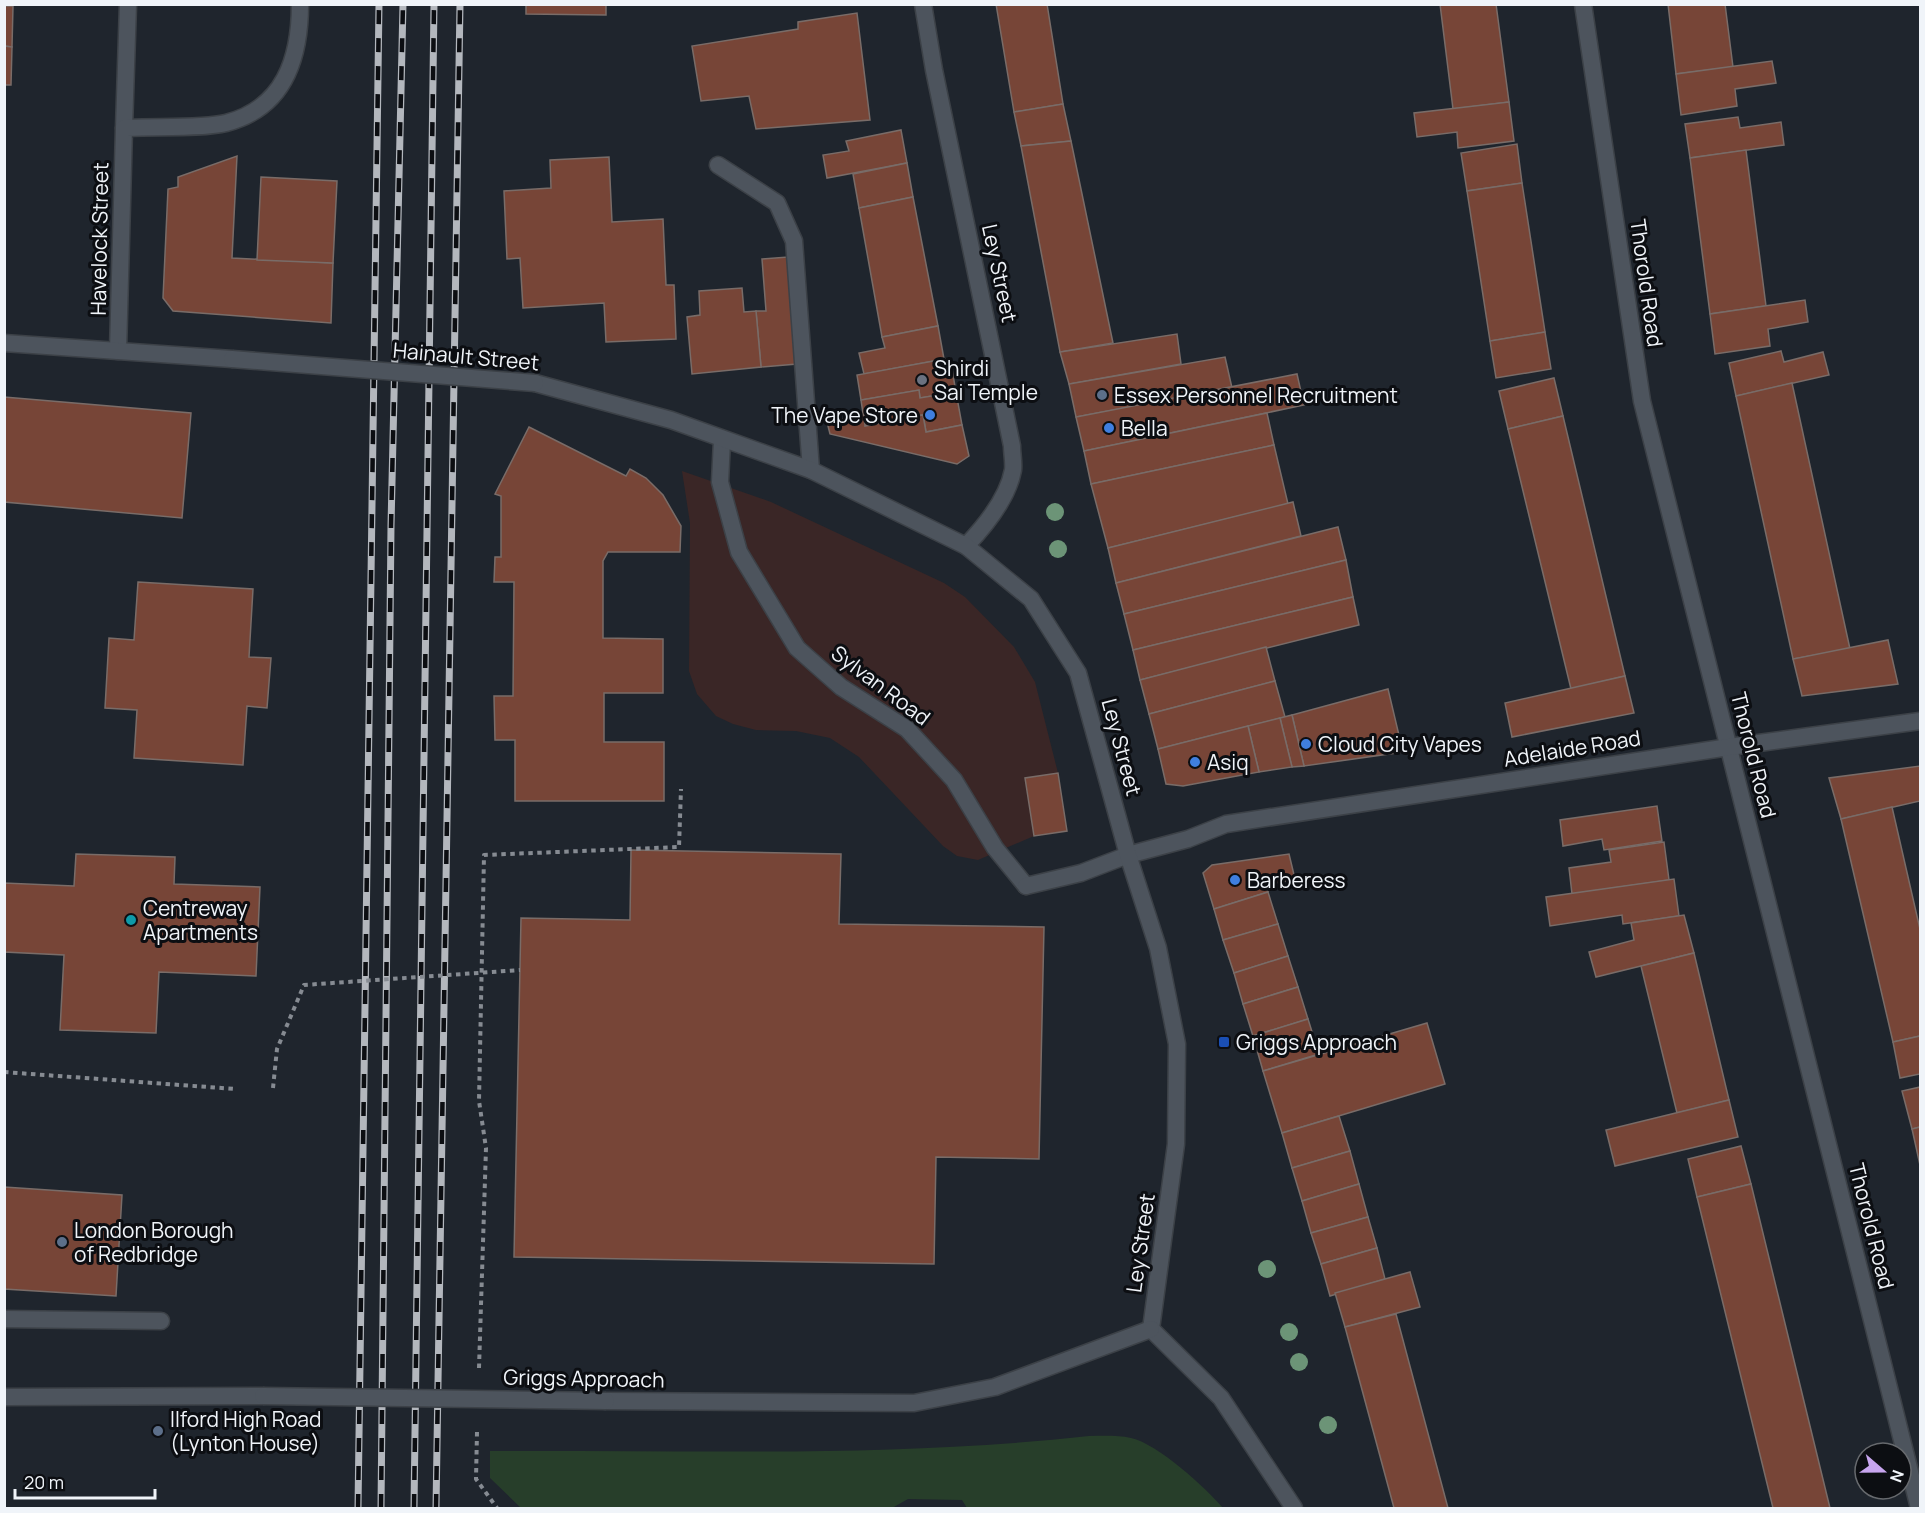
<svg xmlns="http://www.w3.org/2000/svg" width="1925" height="1513" viewBox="0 0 1925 1513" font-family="Manrope,sans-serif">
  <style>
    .industrial { fill: #3a2626 }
    .green { fill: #273e2a }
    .building { fill: #774537; stroke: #796c68; stroke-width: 1.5 }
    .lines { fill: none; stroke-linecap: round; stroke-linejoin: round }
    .service-casing { stroke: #3c4147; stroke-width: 19 }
    .minor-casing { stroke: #3c4147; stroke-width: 19 }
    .tertiary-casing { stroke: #3c4147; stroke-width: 19 }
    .path { stroke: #868b92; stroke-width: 4; stroke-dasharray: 4.5 4.5; stroke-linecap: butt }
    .service { stroke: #4d545d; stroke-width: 16 }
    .minor { stroke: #4d545d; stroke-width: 16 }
    .tertiary { stroke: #4d545d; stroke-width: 16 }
    .rail-casing { stroke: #b3b7bd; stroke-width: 7 }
    .rail { stroke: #0c0e12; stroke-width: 4.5; stroke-dasharray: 14; stroke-linecap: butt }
    .tertiary-bridge-casing { stroke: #3c4147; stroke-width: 19; stroke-linecap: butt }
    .path-bridge { stroke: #868b92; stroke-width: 4; stroke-dasharray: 4.5 4.5; stroke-linecap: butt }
    .tertiary-bridge { stroke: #4d545d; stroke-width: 16 }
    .tree { fill: #6c9477 }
    .worship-dot { fill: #6b7280; stroke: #0c0e12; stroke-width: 2 }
    .service-dot { fill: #5c6f8a; stroke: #0c0e12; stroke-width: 2 }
    .shop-dot { fill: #3f7fe0; stroke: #0c0e12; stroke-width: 2 }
    .culture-dot { fill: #0f9aa8; stroke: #0c0e12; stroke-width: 2 }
    .transit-dot { fill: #1a4fb4; stroke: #0c0e12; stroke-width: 2 }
    .labels { text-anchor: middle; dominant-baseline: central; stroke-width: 6; stroke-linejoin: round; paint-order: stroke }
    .street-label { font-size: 21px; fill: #f0f4f9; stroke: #0c0e12 }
    .poi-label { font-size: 21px; fill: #f0f4f9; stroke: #0c0e12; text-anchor: start }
  </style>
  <rect width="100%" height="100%" fill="#1f252d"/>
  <polygon class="industrial" points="682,471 771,502 944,583 965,597 1014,647 1035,682 1058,773 1067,831 1034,836 978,860 957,856 943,846 859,757 830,738 796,731 756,730 733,724 716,716 697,694 689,671 690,523"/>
  <path class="green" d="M1089,1436C1103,1436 1117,1435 1131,1438C1158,1444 1205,1487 1223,1508H967L962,1500L908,1499L892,1508H521L490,1478V1451C689,1450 890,1458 1089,1436Z"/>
  <g class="building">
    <polygon points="526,4 606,4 606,15 526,14"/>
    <polygon points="996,4 1047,4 1063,104 1014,112"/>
    <polygon points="1440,4 1496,4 1509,102 1453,109"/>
    <polygon points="1668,4 1725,4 1733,67 1676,74"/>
    <polygon points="4,6 13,6 12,47 4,46"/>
    <polygon points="857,13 870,120 756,129 749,96 701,101 692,46 798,29 798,22"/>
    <polygon points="4,46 12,47 11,85 4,85"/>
    <polygon points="1772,61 1776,83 1735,89 1737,106 1681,115 1676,74"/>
    <polygon points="1509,102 1514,141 1458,148 1457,132 1417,137 1414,113"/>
    <polygon points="1063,104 1071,141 1021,146 1014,112"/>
    <polygon points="1738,117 1740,128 1781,122 1784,145 1690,158 1685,124"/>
    <polygon points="901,130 907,163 827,178 823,155 849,151 846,141"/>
    <polygon points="1071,141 1113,343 1060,352 1021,146"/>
    <polygon points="1517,144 1522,183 1467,191 1461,153"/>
    <polygon points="1746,150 1766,306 1710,314 1690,158"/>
    <polygon points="237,156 232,258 333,263 331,323 173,311 163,298 168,189 178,187 178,177"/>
    <polygon points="609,157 612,222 663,219 666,285 674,285 676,339 606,342 604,303 523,308 520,258 507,259 504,191 551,188 550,160"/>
    <polygon points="907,163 913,197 859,208 853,174"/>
    <polygon points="261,177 337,181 333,263 257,260"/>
    <polygon points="1522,183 1545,332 1490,341 1467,191"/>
    <polygon points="913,197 938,326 882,337 859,208"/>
    <polygon points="788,257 797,364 761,367 756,311 766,311 762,259"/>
    <polygon points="742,288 744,312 756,311 761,367 692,374 687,317 700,315 699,291"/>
    <polygon points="1805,300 1808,322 1768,329 1770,346 1715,354 1710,314"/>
    <polygon points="938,326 944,359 864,374 859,353 885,348 882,337"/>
    <polygon points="1545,332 1551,369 1496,378 1490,341"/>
    <polygon points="1177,334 1181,364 1069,384 1060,352"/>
    <polygon points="1781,351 1784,362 1823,352 1829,375 1736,396 1729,363"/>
    <polygon points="1225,357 1232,388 1076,417 1069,384"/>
    <polygon points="950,358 956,392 920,398 919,390 861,400 857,375"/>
    <polygon points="1297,374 1304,405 1084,451 1076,417"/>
    <polygon points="1554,378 1563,416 1508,429 1499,391"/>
    <polygon points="1792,383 1850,649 1793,659 1736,396"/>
    <polygon points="919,390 920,398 956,392 962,425 926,432 923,415 865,426 861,400"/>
    <polygon points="4,397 191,413 182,518 4,502"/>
    <polygon points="1267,413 1274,445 1091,484 1084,451"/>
    <polygon points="864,415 865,426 923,415 926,432 962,425 969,456 957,464 830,434 827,422"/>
    <polygon points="1563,416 1625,676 1571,689 1508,429"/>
    <polygon points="529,427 626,476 630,469 646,478 663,495 681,526 680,552 608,552 603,561 603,638 663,639 663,693 604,693 604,742 664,742 664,801 515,801 515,740 495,740 494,696 513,696 514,582 494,582 495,557 501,557 501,496 495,494"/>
    <polygon points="1274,445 1288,504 1108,548 1091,484"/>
    <polygon points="1293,502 1301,536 1116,583 1108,548"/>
    <polygon points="1338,527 1346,560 1124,614 1116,583"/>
    <polygon points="1346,560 1353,597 1133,650 1124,614"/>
    <polygon points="138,582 253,589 249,657 271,658 267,708 247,706 243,765 134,758 137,710 105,708 109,638 134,640"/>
    <polygon points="1353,597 1359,625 1140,680 1133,650"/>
    <polygon points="1888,640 1898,684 1802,696 1793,659"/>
    <polygon points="1266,647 1275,681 1149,714 1140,680"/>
    <polygon points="1625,676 1634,713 1512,737 1505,703"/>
    <polygon points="1275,681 1285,717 1158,749 1149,714"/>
    <polygon points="1388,689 1403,752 1304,766 1292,715"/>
    <polygon points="1292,715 1304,766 1292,767 1280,718"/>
    <polygon points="1280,718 1292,767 1259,772 1248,726"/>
    <polygon points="1248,726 1259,772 1183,786 1166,784 1158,749"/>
    <polygon points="1920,766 1920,801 1841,819 1829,778"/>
    <polygon points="1058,773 1067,831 1034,836 1025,778"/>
    <polygon points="1657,806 1662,841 1604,850 1602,839 1563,846 1560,820"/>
    <polygon points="1892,807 1920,929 1920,1036 1893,1042 1841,819"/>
    <polygon points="1664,842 1669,880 1572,894 1569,868 1611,862 1609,850"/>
    <polygon points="631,850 841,854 839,924 1044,927 1039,1159 936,1157 934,1264 514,1257 521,918 630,920"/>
    <polygon points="76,854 175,857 174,884 260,887 256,976 159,972 156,1033 60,1030 64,955 4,952 4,883 74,886"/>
    <polygon points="1289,854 1295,879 1267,885 1268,892 1214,909 1203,873 1212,865"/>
    <polygon points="1674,879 1679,916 1623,924 1622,915 1550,926 1546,897"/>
    <polygon points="1268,892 1278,924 1223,940 1214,909"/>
    <polygon points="1684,915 1694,953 1596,977 1589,952 1634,940 1631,923"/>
    <polygon points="1278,924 1288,956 1234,973 1223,940"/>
    <polygon points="1694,953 1729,1100 1677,1113 1641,966"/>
    <polygon points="1288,956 1298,987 1243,1004 1234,973"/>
    <polygon points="1298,987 1308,1019 1253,1036 1243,1004"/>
    <polygon points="1308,1019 1319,1054 1263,1071 1253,1036"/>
    <polygon points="1427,1023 1445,1084 1282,1133 1263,1071"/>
    <polygon points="1920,1036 1920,1074 1900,1078 1893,1042"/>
    <polygon points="1920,1087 1920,1127 1912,1129 1902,1091"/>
    <polygon points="1729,1100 1738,1137 1615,1166 1606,1130"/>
    <polygon points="1339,1116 1350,1151 1292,1168 1282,1133"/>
    <polygon points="1920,1127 1920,1165 1912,1129"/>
    <polygon points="1741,1146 1751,1184 1697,1197 1688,1159"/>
    <polygon points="1350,1151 1359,1184 1302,1201 1292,1168"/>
    <polygon points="1359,1184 1368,1217 1311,1233 1302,1201"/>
    <polygon points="1751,1184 1830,1508 1773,1508 1697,1197"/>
    <polygon points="4,1187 122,1195 116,1296 4,1289"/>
    <polygon points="1368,1217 1377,1248 1321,1264 1311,1233"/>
    <polygon points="1377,1248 1385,1279 1330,1296 1321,1264"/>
    <polygon points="1410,1272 1420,1307 1345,1327 1335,1293"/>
    <polygon points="1396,1314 1448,1508 1394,1508 1345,1327"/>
  </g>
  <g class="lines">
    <g class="service-casing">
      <g id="service">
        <polyline points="718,165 777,203 794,241 811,470"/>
        <polyline points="722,440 720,482 739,552 797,648 841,687 907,729 954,780 995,848 1026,886"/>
        <polyline points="4,1319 161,1321"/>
      </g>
    </g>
    <g class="minor-casing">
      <g id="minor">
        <path d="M923,4L934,70L1012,446C1012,454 1014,463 1013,470C1008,498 985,526 966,546"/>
        <polyline points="1583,4 1642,401 1919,1508"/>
        <polyline points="124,128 128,4"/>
        <path d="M118,351L124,128C151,126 202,129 226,123C284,108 300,59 300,4"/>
        <polyline points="1026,886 1081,873 1128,855 1188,839 1226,824 1729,747 1920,721"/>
      </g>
    </g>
    <g class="tertiary-casing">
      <g id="tertiary">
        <polyline points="4,343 232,359"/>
        <polyline points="535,383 671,420 811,470 966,546 1031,599 1078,673 1128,855 1158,948 1177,1044 1176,1144 1151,1329"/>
        <polyline points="1151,1329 1221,1398 1294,1508"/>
        <polyline points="4,1397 263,1396"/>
        <polyline points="606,1401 914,1403 995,1387 1151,1329"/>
      </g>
    </g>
    <g class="path">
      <polyline points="4,1072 235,1089"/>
      <polyline points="479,1368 486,1148 479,1101 484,855 679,847 681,789"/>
      <polyline points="477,1432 476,1479 497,1508"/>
    </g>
    <use href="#service" class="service"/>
    <use href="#minor" class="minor"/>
    <use href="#tertiary" class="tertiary"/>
    <g class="rail-casing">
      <g id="rail">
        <polyline points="358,1508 379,4"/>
        <polyline points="381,1508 391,526 403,4"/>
        <polyline points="414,1508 434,4"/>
        <polyline points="436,1508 460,4"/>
      </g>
    </g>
    <use href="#rail" class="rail"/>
    <g class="tertiary-bridge-casing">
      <g id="tertiary-bridge">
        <polyline points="232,359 535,383"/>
        <polyline points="263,1396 606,1401"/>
      </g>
    </g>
    <polyline class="path-bridge" points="273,1088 277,1049 304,985 520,970"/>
    <use href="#tertiary-bridge" class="tertiary-bridge"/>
  </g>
  <g class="tree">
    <circle cx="1055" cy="512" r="9"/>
    <circle cx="1058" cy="549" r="9"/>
    <circle cx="1267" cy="1269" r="9"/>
    <circle cx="1289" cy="1332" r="9"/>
    <circle cx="1299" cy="1362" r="9"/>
    <circle cx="1328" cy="1425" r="9"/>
  </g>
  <circle class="worship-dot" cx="922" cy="380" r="6"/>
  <g class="service-dot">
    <circle cx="1102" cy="395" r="6"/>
    <circle cx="62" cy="1242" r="6"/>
    <circle cx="158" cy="1431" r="6"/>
  </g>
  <g class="shop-dot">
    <circle cx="930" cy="415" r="6"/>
    <circle cx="1109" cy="428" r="6"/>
    <circle cx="1306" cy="744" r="6"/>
    <circle cx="1195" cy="762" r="6"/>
    <circle cx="1235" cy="880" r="6"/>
  </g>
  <circle class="culture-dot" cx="131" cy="920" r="6"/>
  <rect class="transit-dot" x="1218" y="1036" width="12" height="12" rx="3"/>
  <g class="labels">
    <g class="street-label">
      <text transform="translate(99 239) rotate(-89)">Havelock Street</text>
      <text transform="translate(1000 273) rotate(78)">Ley Street</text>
      <text transform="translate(1647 283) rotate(82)">Thorold Road</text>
      <text transform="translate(466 356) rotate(5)">Hainault Street</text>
      <text transform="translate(881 685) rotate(37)">Sylvan Road</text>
      <text transform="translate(1122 747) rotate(75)">Ley Street</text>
      <text transform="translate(1572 748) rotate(-9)">Adelaide Road</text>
      <text transform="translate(1754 755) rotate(76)">Thorold Road</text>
      <text transform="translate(1872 1226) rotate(76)">Thorold Road</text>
      <text transform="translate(1140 1243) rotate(-82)">Ley Street</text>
      <text transform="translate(584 1378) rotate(1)">Griggs Approach</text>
    </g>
    <g class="poi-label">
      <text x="934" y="368">Shirdi<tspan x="934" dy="24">Sai Temple</tspan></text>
      <text x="1114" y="395">Essex Personnel Recruitment</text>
      <text x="918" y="415" text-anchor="end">The Vape Store</text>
      <text x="1121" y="428">Bella</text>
      <text x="1318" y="744">Cloud City Vapes</text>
      <text x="1207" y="762">Asiq</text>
      <text x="1247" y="880">Barberess</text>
      <text x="143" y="908">Centreway<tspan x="143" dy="24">Apartments</tspan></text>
      <text x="1236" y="1042">Griggs Approach</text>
      <text x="74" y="1230">London Borough<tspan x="74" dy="24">of Redbridge</tspan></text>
      <text x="170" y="1419">Ilford High Road<tspan x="170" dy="24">(Lynton House)</tspan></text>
    </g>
  </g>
  <rect width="1925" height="1513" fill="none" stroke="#f0f4f9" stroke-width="12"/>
  <g transform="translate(1883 1471) rotate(110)"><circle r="28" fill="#0c0e12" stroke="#676a6e" stroke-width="1.5"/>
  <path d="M0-4.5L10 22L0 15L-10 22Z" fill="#c8a6ef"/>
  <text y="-9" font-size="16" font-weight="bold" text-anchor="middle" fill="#f0f4f9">N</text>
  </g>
  <path d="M15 1489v9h140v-9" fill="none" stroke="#f0f4f9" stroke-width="3"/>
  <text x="24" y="1489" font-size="18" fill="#f0f4f9" stroke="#0c0e12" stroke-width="4.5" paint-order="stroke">20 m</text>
</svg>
